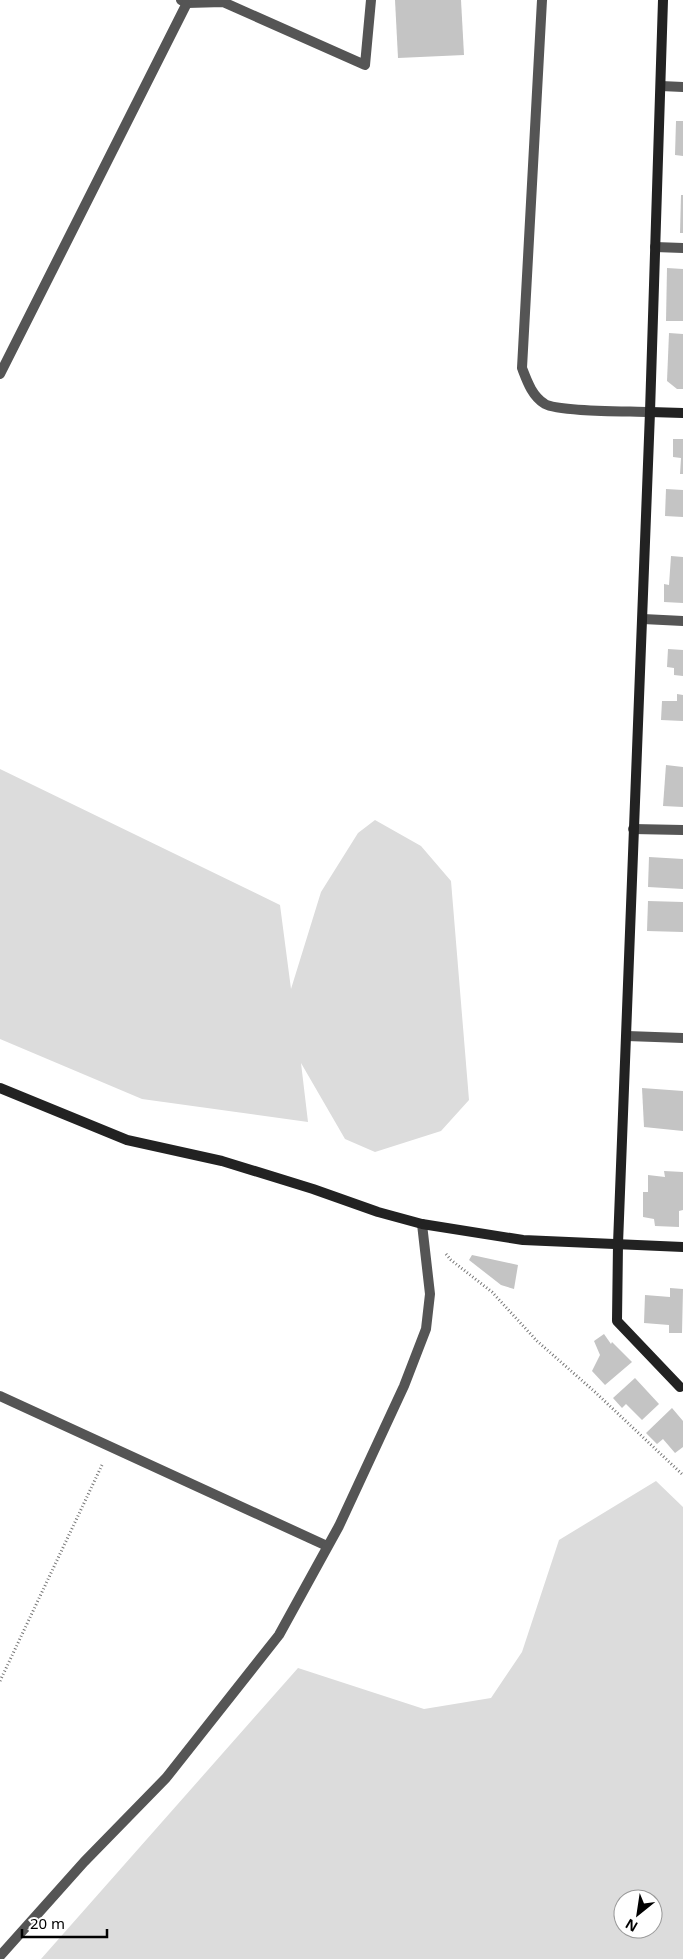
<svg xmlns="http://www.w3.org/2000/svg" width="683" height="1959" viewBox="0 0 683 1959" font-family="'Noto Sans',sans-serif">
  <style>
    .green { fill: #dcdcdc; fill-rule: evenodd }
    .building { fill: #c4c4c4 }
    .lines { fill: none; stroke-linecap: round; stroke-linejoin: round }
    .path { stroke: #777; stroke-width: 3; stroke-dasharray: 1 2.5; stroke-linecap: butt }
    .lane { stroke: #555; stroke-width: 10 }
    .street { stroke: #555; stroke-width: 10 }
    .secondary { stroke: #222; stroke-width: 10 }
  </style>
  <rect width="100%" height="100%" fill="#fff"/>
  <g class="green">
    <polygon points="0,769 280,905 291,989 321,892 358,833 375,820 421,846 451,881 469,1100 441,1131 375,1152 345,1139 301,1063 308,1122 142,1099 0,1039"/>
    <path d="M656,1481L683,1507V1959H41L298,1668L424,1709L491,1698L522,1652L559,1540ZM623,1899H653V1929H623Z"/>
  </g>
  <g class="building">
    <polygon points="395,0 461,0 464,55 398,58"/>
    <polygon points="676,121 683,121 683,156 675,155"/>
    <polygon points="681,195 683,195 683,233 680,233"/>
    <polygon points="667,268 683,269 683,321 666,321"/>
    <polygon points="669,333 683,334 683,389 677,389 667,381"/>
    <polygon points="673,439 683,439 683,474 680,474 681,458 673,457"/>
    <polygon points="666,489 683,490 683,517 665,516"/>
    <polygon points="671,556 683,557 683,603 664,602 664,584 669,585"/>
    <polygon points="668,649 683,650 683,676 674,675 674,668 667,667"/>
    <polygon points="677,694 683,695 683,721 661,720 662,701 677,701"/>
    <polygon points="666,765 683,767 683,807 663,806"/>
    <polygon points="649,857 683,859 683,889 648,887"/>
    <polygon points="648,901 683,902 683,932 647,931"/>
    <polygon points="642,1088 683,1091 683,1131 644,1127"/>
    <polygon points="664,1171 683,1172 683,1210 679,1211 679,1227 655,1226 654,1219 643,1217 643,1192 648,1192 648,1175 665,1177"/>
    <polygon points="472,1255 518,1265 514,1289 501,1285 469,1260"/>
    <polygon points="670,1288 683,1289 682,1333 669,1333 669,1325 644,1323 645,1295 670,1297"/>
    <polygon points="604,1334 611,1344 612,1342 632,1362 605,1385 592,1371 600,1355 594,1341"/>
    <polygon points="635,1378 659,1404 642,1420 626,1404 622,1408 613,1398"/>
    <polygon points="672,1408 683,1421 683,1447 675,1453 663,1439 657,1444 646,1433"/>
  </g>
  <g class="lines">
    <g class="path">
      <polyline points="446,1254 451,1260 492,1292 537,1341 595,1392 683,1475"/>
      <polyline points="0,1681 102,1465"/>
    </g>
    <g class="lane">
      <polyline points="181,0 187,3 223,2 365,65 371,0"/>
      <polyline points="0,374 187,3"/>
    </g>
    <g class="street">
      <path d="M542,0L522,368C527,381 532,396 545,404C559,412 630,411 650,412"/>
      <polyline points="661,86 683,87"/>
      <polyline points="655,247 683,248"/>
      <polyline points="643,619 683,621"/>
      <polyline points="633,829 683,830"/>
      <polyline points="627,1036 683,1038"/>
      <polyline points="0,1396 327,1546"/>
      <polyline points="0,1956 84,1862 166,1778 279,1635 339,1526 404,1386 426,1329 430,1294 422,1224"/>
    </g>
    <g class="secondary">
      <polyline points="663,0 650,412 618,1244 617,1321 680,1387"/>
      <polyline points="650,412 683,413"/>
      <polyline points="0,1088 127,1140 222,1161 313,1189 378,1212 422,1224 523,1240 683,1247"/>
    </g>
  </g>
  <g transform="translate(638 1914) rotate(210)"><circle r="24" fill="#ffffff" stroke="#999999"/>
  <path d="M0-4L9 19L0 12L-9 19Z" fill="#000000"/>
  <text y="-8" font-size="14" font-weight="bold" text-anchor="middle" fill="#000000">N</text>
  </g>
  <path d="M22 1929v8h85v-8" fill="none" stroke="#000000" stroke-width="2.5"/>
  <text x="30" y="1929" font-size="15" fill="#000000" stroke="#ffffff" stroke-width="4" paint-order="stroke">20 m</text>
</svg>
